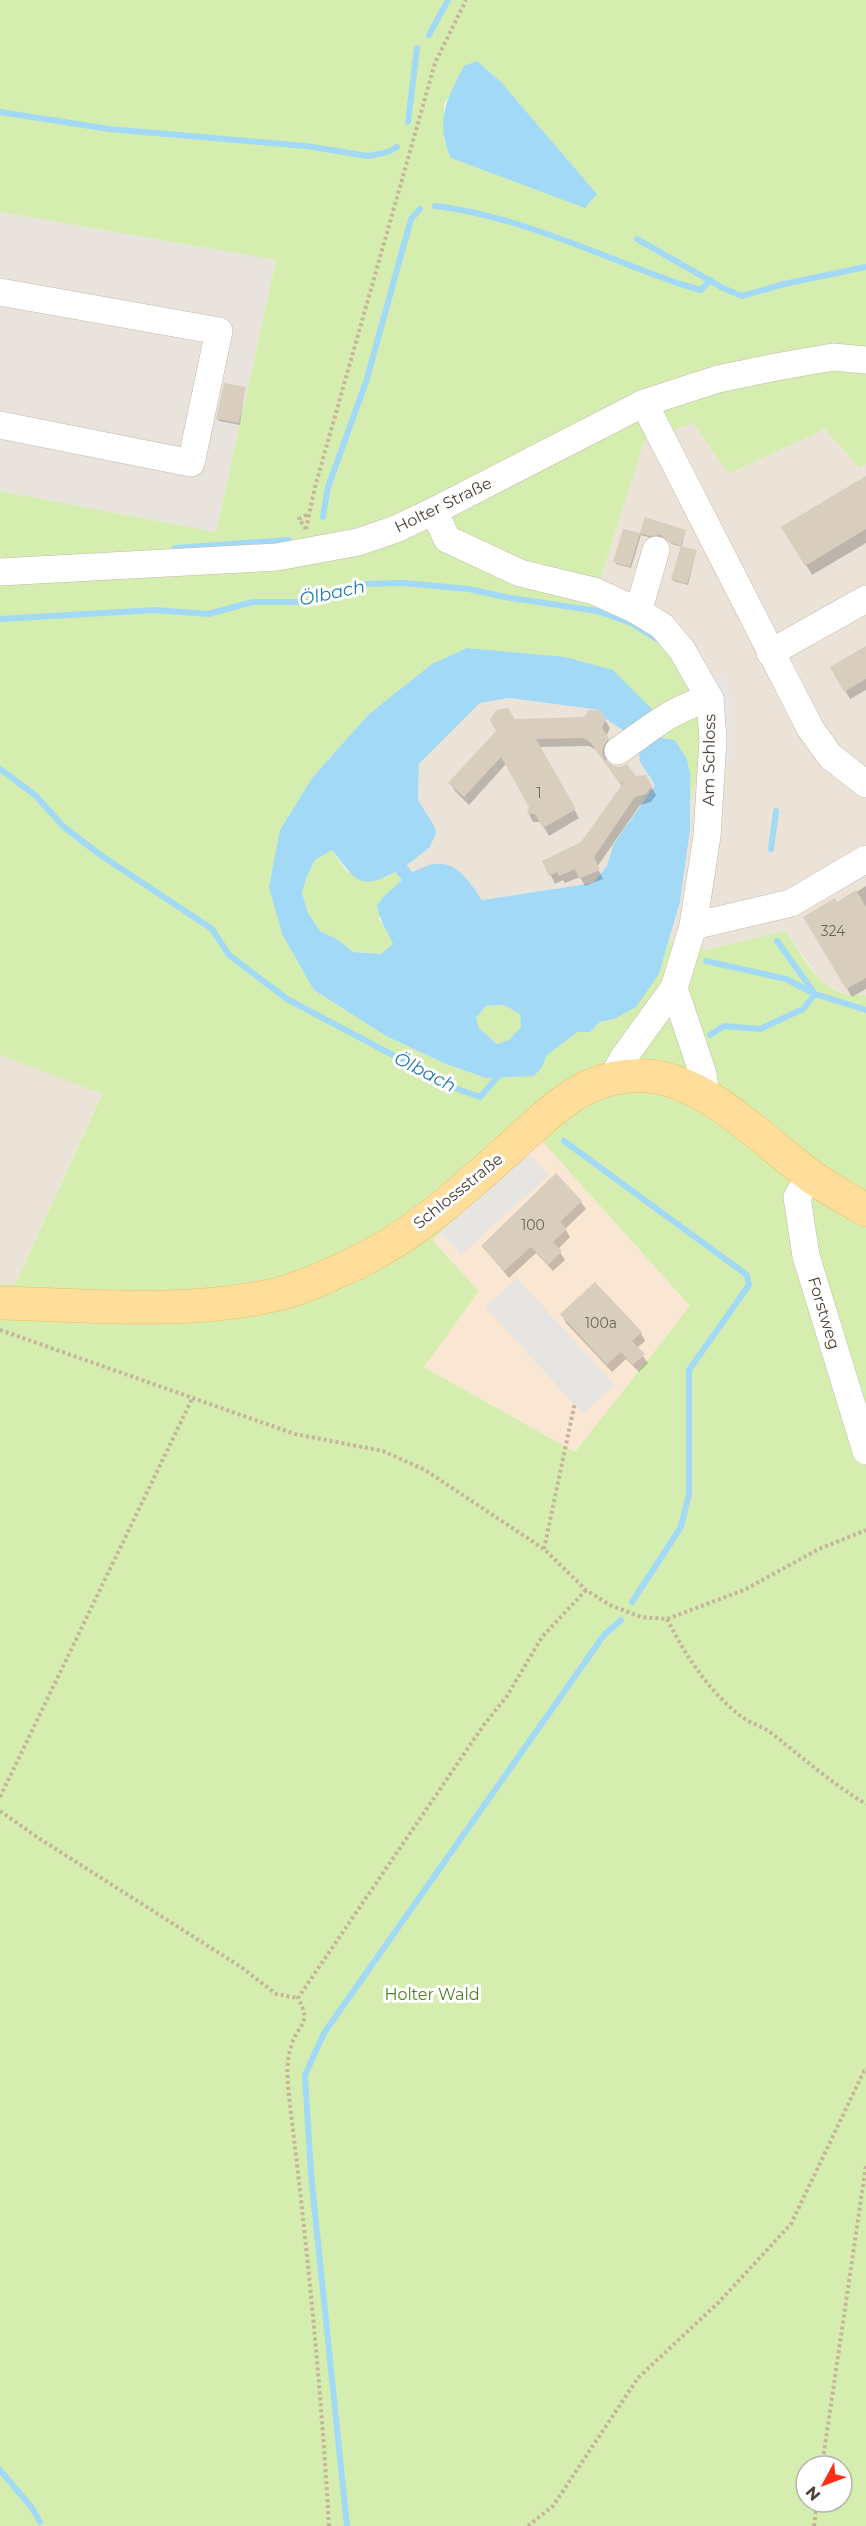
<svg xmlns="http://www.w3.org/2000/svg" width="866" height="2526" viewBox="0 0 866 2526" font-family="Montserrat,sans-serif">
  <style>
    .residential { fill: #ebe3d7 }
    .commercial { fill: #f9e7d4 }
    .industrial { fill: #e9e3de }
    .green { fill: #d5eeaf; fill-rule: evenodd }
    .parking { fill: #e7e5e1 }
    .water { fill: #a1d9f7; fill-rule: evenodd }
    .shadow { fill: #0003 }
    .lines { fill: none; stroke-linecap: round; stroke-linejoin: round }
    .stream { stroke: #a1d9f7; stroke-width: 6 }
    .building { fill: #d9cdbe }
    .minor-casing { stroke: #c3b9ab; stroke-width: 28 }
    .major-casing { stroke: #efbc5f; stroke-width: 34 }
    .path { stroke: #c6b49b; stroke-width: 4; stroke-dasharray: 3 3; stroke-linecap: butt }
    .minor { stroke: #fff; stroke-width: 27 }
    .major { stroke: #ffdd9a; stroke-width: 33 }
    .labels { text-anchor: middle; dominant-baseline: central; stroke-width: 6; stroke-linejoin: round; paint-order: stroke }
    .number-label { font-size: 14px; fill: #6e6559 }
    .street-label { font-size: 16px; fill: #4b4237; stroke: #fff }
    .park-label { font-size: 16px; fill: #4d8423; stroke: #fff }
    .water-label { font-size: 18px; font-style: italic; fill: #227db1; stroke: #fff }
  </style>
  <rect width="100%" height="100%" fill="#f6f2ea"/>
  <g class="residential">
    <polygon points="693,423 729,474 825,429 859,468 866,464 866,995 849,996 822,983 786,931 704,950 669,941 680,902 690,830 690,804 701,758 593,602 645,440"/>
    <polygon points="509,698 600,710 606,719 630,735 638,745 640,762 655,785 613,845 607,866 593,883 482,900 466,877 436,863 413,873 407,865 429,848 435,827 418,800 419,764 480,703"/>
    <polygon points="0,1055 102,1093 15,1285 0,1284"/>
  </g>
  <polygon class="commercial" points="541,1140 690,1306 575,1452 424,1367 478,1291 431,1240"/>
  <polygon class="industrial" points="0,212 276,260 216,532 0,491"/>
  <g class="green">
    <path d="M0,0H866V464L859,468L825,429L729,474L693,423L645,440L593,602L658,633L693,683L702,728L701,758L690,804L687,759L675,740L650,736L613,670L368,715L312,778L280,830L314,990L386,1036L446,1064L486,1078L507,1076L542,1067L547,1055L578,1032H590L600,1022L614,1019L659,974L669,941L704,950L786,931C809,964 820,998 866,995V2526H0V1284L15,1285L102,1094L0,1055V491L216,532L276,260L0,212ZM477,61L501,82L597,194L444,143V104ZM541,1140L690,1306L575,1452L424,1367L479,1291L432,1240ZM806,2466H842V2502H806Z"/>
    <polygon points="332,850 347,872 385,878 395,872 402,880 384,896 379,919 387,930 393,944 381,954 353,952 337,939 320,931 308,913 302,893 307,876 315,860"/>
    <polygon points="504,1005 520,1014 521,1027 509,1040 497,1044 479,1028 476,1018 486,1006"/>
  </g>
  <g class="parking">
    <polygon points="724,674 733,703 734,730 731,763 719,761 713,678"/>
    <polygon points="528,1152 549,1175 461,1255 440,1232"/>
    <polygon points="517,1278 615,1385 583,1414 485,1307"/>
  </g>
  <g class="water">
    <path d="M477,61L501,82L597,194L585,208L451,158C434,121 447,99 464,66Z"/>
    <path d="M467,648L565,657L613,670L652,709L643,726L650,736L675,740L687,759L690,775V830L680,902L659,974L636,1007L614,1019L600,1022L590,1032H578L547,1055L542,1067L534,1076L486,1078L446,1064L386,1036L314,990L282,934L269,887L280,830L312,778L368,715L432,664ZM509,698L600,710L606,719L630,735L638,745L640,762L655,785L613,845L607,866L593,883L482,900C471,884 458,861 435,864C428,864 419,870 412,872L407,865L429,848L436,834L435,827L418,800L419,764L480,703ZM332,850C354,877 358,893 395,872L402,880L384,896L377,905C379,920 387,930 393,944L381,954L353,952L337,939L320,931L308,913L302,893L307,876L315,860ZM504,1005L520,1014L521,1027L509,1040L497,1044L479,1028L476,1018L486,1006Z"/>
  </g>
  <g class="shadow">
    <polygon points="245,388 240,425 219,421 218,419"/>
    <polygon points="866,477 866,543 812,575 784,527"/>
    <polygon points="646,519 685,531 682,547 672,544 663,537 651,538 641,535 631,568 616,564 624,530 640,535"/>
    <polygon points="696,552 688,585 674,581 672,579"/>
    <polygon points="866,647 866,690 850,699 832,668"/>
    <polygon points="599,711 610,728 606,736 613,747 608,754 606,763 635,777 645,777 656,795 651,802 640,805 597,867 603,879 585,886 580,877 565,883 563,880 555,884 544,861 582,843 622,786 596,750 589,746 539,747 579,818 549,836 541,822 533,822 529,814 530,808 506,764 469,805 455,791 450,783 514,720 585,719"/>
    <polygon points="866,886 866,989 852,997 805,917 837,904"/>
    <polygon points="581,1202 586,1209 565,1229 570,1237 558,1249 565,1260 553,1271 536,1253 509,1278 483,1246"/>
    <polygon points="562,1315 641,1333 645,1341 637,1348 648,1363 639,1372 626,1359 612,1372 566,1323"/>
  </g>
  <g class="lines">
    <g class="stream">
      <polyline points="429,35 448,0"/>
      <polyline points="0,112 109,129 306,146 368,156 388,152 397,147"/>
      <polyline points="408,122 417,48"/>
      <path d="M435,206C520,216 602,257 683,285L701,290L710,280"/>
      <polyline points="637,239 723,288 742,296 784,284 866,267"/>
      <polyline points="323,517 328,487 366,382 411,219 420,209"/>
      <polyline points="175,548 289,540"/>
      <polyline points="0,619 156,610 208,614 253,602 310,602 362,584 403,583 469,589 505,597 597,611 631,623 658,640"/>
      <polyline points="0,769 35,795 64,827 99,854 212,929 229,955 287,999 455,1088 480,1097 502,1072"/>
      <polyline points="771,849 776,811"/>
      <polyline points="777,941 813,991"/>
      <polyline points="706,961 786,979 815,994"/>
      <polyline points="710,1035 724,1026 760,1029 803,1009 815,994 866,1010"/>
      <polyline points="564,1141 747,1275 749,1285 689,1370 689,1494 681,1527 632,1602"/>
      <polyline points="0,2470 32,2508 40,2522"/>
      <polyline points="347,2526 311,2174 305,2075 324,2033 604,1635 621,1620"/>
    </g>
  </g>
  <g class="building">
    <polygon points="224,383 246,387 239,423 216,419"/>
    <polygon points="866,476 866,529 805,566 781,527"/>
    <polygon points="645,517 686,530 681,546 669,542 661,535 649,536 640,533 630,567 613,562 623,529 640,533"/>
    <polygon points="681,546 697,550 687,584 671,579"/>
    <polygon points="866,646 866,679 844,692 830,667"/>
    <polygon points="508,708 515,719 584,717 589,710 600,710 606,719 602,728 609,738 604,745 602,753 605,760 612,765 620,767 627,764 636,776 646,775 652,786 646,794 635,797 594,857 600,870 579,879 575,869 559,876 557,872 549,876 542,861 581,842 624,782 620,784 590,742 583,738 536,739 576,809 543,828 535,814 527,814 529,807 501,757 464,797 448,783 496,731 490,720 496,710"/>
    <polygon points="856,890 866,907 866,978 846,989 803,917 835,898 837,902"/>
    <polygon points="556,1173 582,1201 560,1222 567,1229 553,1242 562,1251 548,1265 531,1247 504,1271 481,1246"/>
    <polygon points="595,1282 642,1332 632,1341 645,1354 633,1365 621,1352 607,1365 560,1314"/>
  </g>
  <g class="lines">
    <g class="minor-casing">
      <g id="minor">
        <polyline points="0,292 219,331 191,463 0,425"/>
        <polyline points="644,403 810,728 830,756 866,784"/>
        <polyline points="434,511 447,539 520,573 594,591 636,610 662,626 682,650 710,699 713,739 707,836 693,926 674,988 624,1057 612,1078"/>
        <polyline points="0,572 277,557 358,542 396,529 434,511 644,403 718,379 776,367 833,357 866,360"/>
        <polyline points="636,610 641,602 656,550"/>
        <polyline points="770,653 866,599"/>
        <path d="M618,751C647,731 675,706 710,699"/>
        <polyline points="693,926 791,903 866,859"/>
        <polyline points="674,988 703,1074 706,1095"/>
        <polyline points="810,1176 797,1197 806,1256 866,1451"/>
      </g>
    </g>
    <g class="major-casing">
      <path id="major" d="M0,1303C89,1305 186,1315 274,1295C297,1290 321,1279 343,1269C405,1243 459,1194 509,1149C533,1128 561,1099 590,1086C608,1078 627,1075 647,1076C706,1080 762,1140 808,1174C826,1188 847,1198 866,1210"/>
    </g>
    <g class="path">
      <polyline points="306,529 315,487 435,63 466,0"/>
      <polyline points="306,529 299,519 308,514"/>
      <polyline points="0,1330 295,1434 383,1451 425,1470 544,1549 586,1590 610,1605 641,1617 667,1619 744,1590 819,1549 866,1530"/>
      <polyline points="544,1549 575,1402"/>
      <path d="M667,1619C686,1656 708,1691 742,1717C750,1723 761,1726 770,1732C802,1757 831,1783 866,1804"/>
      <polyline points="0,1797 192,1399"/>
      <polyline points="0,1811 37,1837 241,1967 276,1994 298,1998"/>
      <polyline points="822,2466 866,2165"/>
      <path d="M329,2526C321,2385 307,2245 290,2105C288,2085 285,2066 291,2047C297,2023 313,2026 298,1998L483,1726L507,1696L542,1637L586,1590"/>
      <polyline points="528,2526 553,2506 638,2378 719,2302 791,2224 864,2071 866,2071"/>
      <polyline points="814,2526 817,2502"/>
    </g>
    <use href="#minor" class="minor"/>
    <use href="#major" class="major"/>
  </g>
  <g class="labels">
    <g class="number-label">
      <text x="539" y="793">1</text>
      <text x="833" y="931">324</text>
      <text x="533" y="1225">100</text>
      <text x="601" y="1323">100a</text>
    </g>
    <g class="street-label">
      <text transform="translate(443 505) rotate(-26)">Holter Straße</text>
      <text transform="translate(709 760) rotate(-89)">Am Schloss</text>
      <text transform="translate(458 1191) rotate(-39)">Schlossstraße</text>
      <text transform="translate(824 1313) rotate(73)">Forstweg</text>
    </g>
    <g class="park-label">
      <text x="432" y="1994">Holter Wald</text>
    </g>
    <g class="water-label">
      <text transform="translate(332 593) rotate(-12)">Ölbach</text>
      <text transform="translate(425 1072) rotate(27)">Ölbach</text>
    </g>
  </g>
  <g transform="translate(824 2484) rotate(229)"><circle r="28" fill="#ffffff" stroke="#b7b3af" stroke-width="1.5"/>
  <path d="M0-4.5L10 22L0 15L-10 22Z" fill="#ff2e18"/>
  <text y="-9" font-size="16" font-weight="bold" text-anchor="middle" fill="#4b4237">N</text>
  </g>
</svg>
